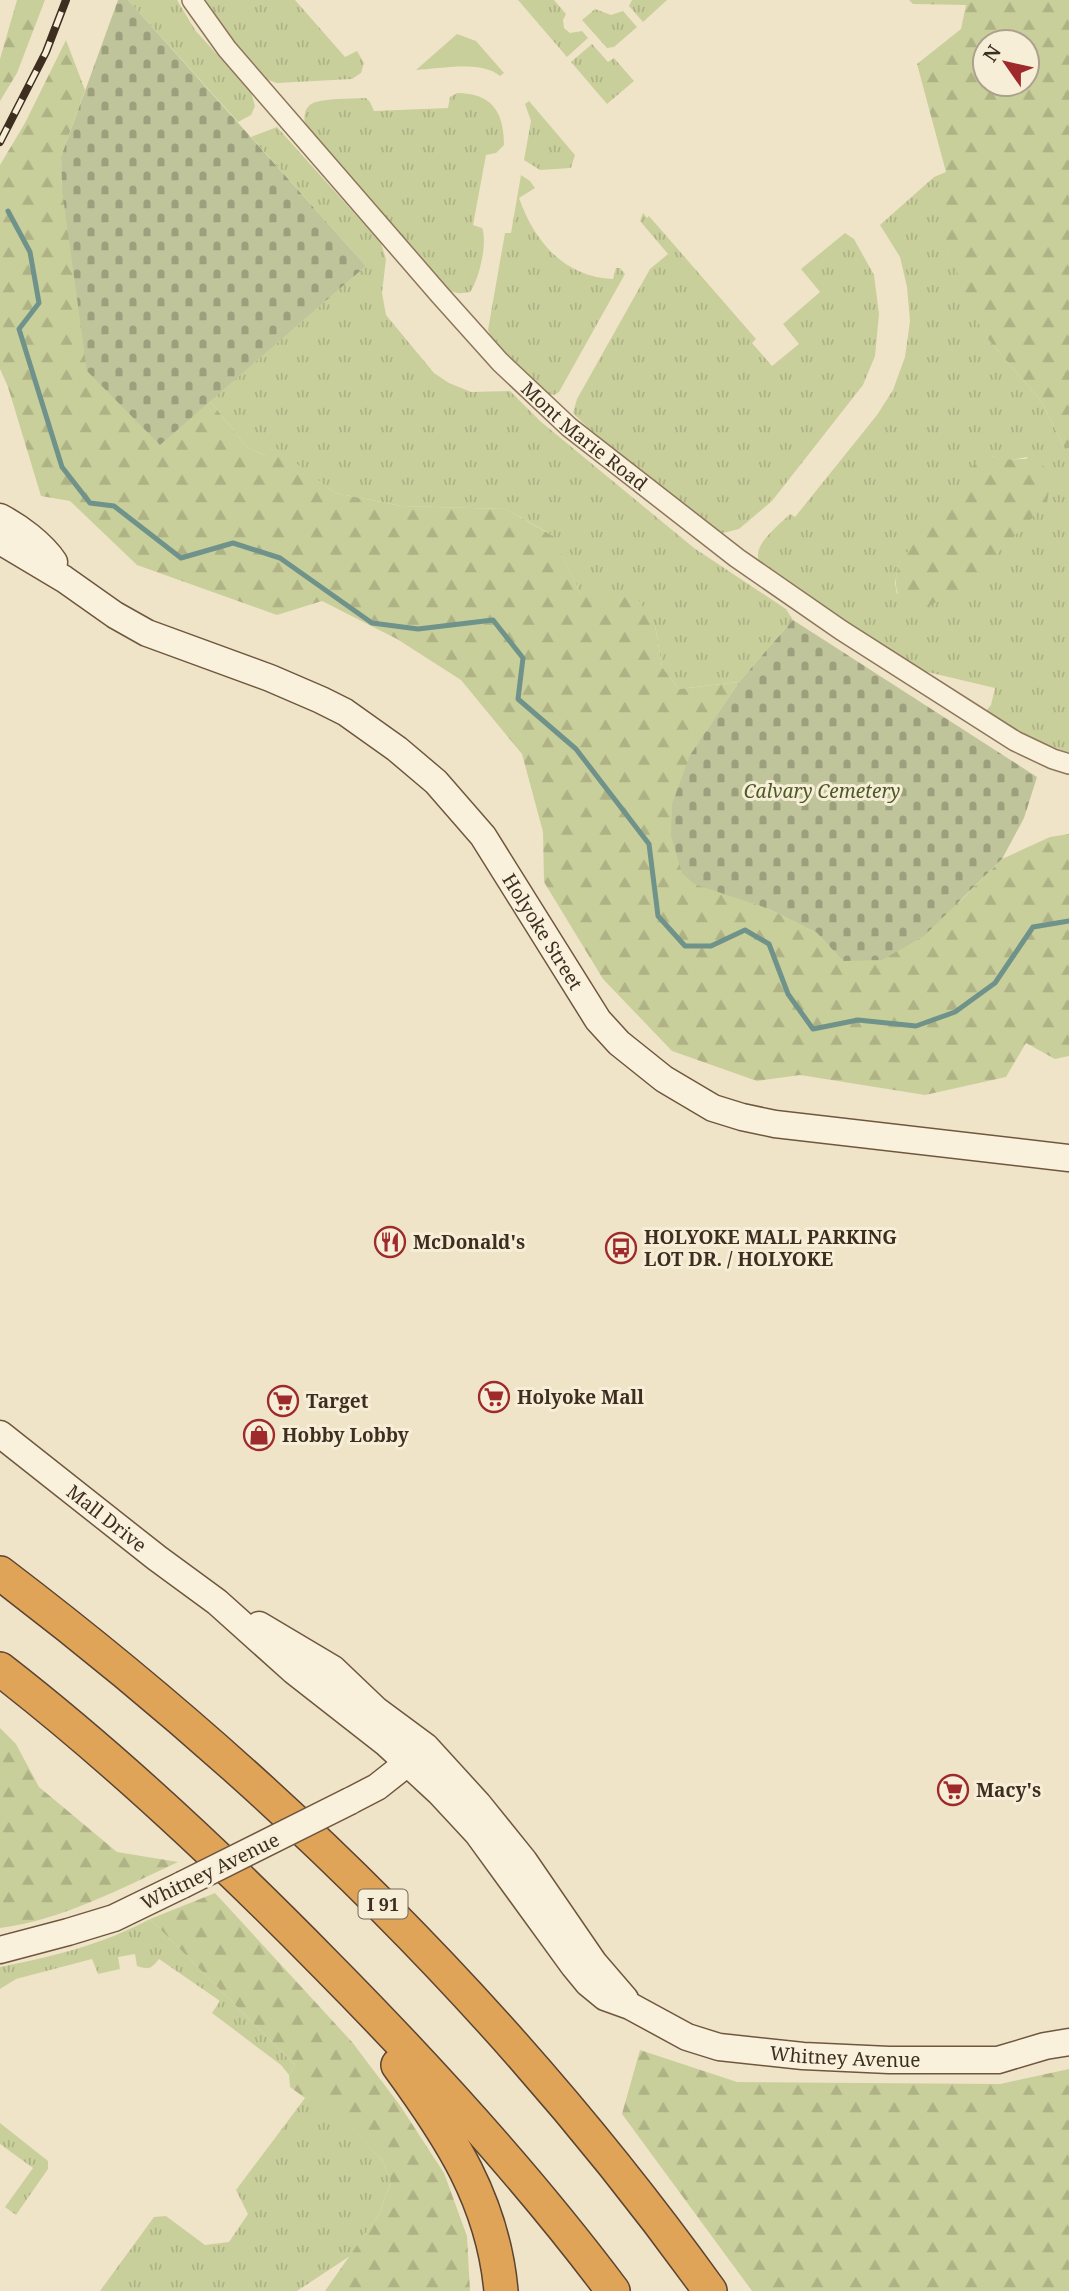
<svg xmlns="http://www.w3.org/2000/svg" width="1069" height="2291" viewBox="0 0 1069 2291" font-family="'Noto Serif',serif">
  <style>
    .grass { fill: url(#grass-tufts); fill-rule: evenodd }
    .forest { fill: url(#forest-firs); fill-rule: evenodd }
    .cemetery { fill: url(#cemetery-stones) }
    .garden { fill: #c9cf9b }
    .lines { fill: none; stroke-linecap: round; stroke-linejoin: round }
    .stream { stroke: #6f938a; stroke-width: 5 }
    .street-casing { stroke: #8d765c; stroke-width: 22 }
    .secondary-casing { stroke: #6f573f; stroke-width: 29 }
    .highway-casing { stroke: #5b4430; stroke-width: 36 }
    .street { stroke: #faf1dc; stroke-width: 19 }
    .secondary { stroke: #faf1dc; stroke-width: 26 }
    .highway { stroke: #e0a458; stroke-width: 33 }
    .rail-casing { stroke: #3d2e20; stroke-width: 8 }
    .rail { stroke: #f7eed8; stroke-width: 5; stroke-dasharray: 16; stroke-linecap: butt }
    .secondary-bridge-casing { stroke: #6f573f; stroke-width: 29; stroke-linecap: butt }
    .secondary-bridge { stroke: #faf1dc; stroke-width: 26 }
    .labels { text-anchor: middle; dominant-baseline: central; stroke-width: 6; stroke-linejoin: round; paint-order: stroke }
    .shield { fill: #f7eed8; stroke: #756857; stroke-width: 2 }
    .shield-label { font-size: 18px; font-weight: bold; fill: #3d2e20 }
    .street-label { font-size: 19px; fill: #3d2e20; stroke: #f7eed8 }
    .park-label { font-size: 19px; font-style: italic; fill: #4d5a26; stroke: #f7eed8 }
    .poi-label { font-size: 19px; font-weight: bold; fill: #3d2e20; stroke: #f7eed8; text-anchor: start }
  </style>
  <defs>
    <pattern id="grass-tufts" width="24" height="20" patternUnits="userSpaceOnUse" patternTransform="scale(1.75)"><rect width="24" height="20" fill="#c9cf9b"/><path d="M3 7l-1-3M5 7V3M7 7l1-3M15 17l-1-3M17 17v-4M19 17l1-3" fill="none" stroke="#aeb285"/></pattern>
    <pattern id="forest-firs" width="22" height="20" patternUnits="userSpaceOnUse" patternTransform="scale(1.75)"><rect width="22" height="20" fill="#c9cf9b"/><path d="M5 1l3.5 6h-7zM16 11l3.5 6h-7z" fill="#aeb285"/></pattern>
    <pattern id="cemetery-stones" width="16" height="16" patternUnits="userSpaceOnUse" patternTransform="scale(1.75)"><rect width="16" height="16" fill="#bfc49a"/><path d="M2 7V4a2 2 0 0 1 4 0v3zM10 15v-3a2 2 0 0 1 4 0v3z" fill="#9ca07d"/></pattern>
  </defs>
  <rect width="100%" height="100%" fill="#f0e4c8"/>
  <g class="grass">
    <polygon points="128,0 177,0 195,30 251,92 255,106 251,115 238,122"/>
    <polygon points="201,0 295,0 345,57 357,51 364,63 361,73 352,79 277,83 268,80 259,74 209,14"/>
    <polygon points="518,0 554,0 566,14 563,20 564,28 570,33 582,31 588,38 567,57"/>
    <polygon points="632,0 667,0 643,22 629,6"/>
    <polygon points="595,9 611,15 623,11 637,27 614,47 607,48 582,20"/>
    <polygon points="592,44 608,62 614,58 634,81 607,104 571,62"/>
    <path d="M457,93C492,93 504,112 504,145L496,153L486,155L473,225L482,228C488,242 479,280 470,292C460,294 455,294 446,288L305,126C301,100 318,101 337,99C347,99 356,98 366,98L370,102L374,111L448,108L450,97Z"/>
    <polygon points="529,101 575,155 571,168 540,170 524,160 531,121 525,104"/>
    <polygon points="277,127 381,243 386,259 382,293 386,315 434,373 449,383 471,392 510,391 540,421 694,548 786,609 793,620 739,682 679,689 662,667 655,625 581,595 552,535 506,509 402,506 335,493 276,449 264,455 247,447 210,401 366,266 251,137"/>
    <path d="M946,172V246L987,338L1041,401L1065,449L1069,448V753L1024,735L986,711L991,705L995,688L923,671L764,567C744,551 778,526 790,514L795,517L877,415L893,390L905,357L910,321L907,287L900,257L880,225L934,177ZM992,456L1005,461L1028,457L897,594L895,583L899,563Z"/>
    <path d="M521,175L530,181L535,188L519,198C534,241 564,277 613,279L616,268H620L625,274L559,392L554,395L546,394L495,346L488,330L505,233H511Z"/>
    <polygon points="643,213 647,218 649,216 756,339 752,343 772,366 799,344 783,324 820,292 801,269 845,233 854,239 874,275 879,314 875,356 863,385 772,501 739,529 723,533 700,518 589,429 573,413 577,399 650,269 668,254 640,221"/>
    <path d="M150,1919L295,2065L289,2075L281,2065L212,2013L220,2001L159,1959C151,1969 149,1970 137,1966L135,1954L118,1957L120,1969L98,1974L92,1959L16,1979L0,1989V1967C51,1957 104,1944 150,1919Z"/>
    <polygon points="318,2093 382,2160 391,2182 379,2214 350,2256 297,2291 100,2291 154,2217 166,2216 205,2245 229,2242 248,2214 236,2190 305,2098"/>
    <polygon points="0,2123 48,2161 48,2169 16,2215 5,2207 33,2168 0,2144"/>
  </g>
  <g class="forest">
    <polygon points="17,0 45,0 17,73 0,101 0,59"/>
    <path d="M909,0H1069V448L1065,449L1041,401L987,338L973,314L946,246V172L917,64L961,29L966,5L913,4ZM985,42H1027V84H985Z"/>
    <polygon points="66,40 85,90 61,157 62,189 160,444 210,401 247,447 264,455 276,448 335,493 402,506 506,509 553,536 581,595 632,590 655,625 662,667 679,689 739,682 690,755 732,896 769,909 817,933 843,961 960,901 1002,859 1050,837 1069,834 1069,1056 1055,1059 1026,1043 1006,1077 925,1095 800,1075 757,1081 672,1051 603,979 544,882 543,832 522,754 461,680 397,639 322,601 277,615 137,565 70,501 41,496 8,387 0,369 0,165 25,123"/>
    <path d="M992,456C1012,464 1021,455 1042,462L1050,484L1047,503L966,585L924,609L906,608C894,589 894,585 899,563L976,462Z"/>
    <path d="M0,1728L16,1744L39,1787L117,1852L178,1862C122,1888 62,1920 0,1928Z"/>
    <polygon points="215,1893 352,2042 399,2104 444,2173 467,2236 470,2291 325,2291 379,2214 391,2182 382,2160 318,2094 305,2098 290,2087 289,2075 295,2065 150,1919"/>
    <polygon points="640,2050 737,2082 1000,2084 1069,2069 1069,2291 752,2291 622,2114"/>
  </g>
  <g class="cemetery">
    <polygon points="118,0 128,0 366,266 160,445 87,371 62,189 61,157"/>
    <polygon points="793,620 1037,777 1024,818 1002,859 924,936 882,960 843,961 817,933 769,909 694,884 682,873 671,836 672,804 690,755 739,682"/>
  </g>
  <path class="garden" d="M457,34L476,41L504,73L500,76C481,60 440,69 416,70Z"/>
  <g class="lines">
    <polyline class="stream" points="8,211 30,252 39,303 19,329 62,467 90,503 114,506 181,558 233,543 280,558 372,623 418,629 493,620 523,658 518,699 576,749 649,844 658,916 685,946 711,946 745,930 769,944 788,994 813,1029 858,1020 916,1026 955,1012 995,983 1033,927 1069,921"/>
    <g class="street-casing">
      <g id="street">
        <path id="s1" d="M192,0L227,49L440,295L500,362L569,427L737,558L841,630L1015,741L1053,759L1069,764"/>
      </g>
    </g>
    <g class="secondary-casing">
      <g id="secondary">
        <path d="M0,517C19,527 42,544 54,562"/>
        <path id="s2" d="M0,541L64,579L115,615L147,633L270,678L321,700L345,712L397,749L436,782L483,836L598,1020L619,1043L664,1079L713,1108L742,1117L775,1124L1069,1158"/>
        <path id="s3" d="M0,1434L157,1558L217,1602L294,1671L386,1743L439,1792L478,1834L574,1966L588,1983L605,1997L630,2006L687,2037L719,2047L803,2056L889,2060H998L1045,2046L1069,2042"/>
        <polyline points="259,1625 333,1669 376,1710 426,1747 478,1804 524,1861 594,1963 625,1999"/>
        <polyline points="350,1801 377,1787 420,1753"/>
        <polyline points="0,1950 68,1932 114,1918 182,1885"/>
      </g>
    </g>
    <g class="highway-casing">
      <g id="highway">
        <path d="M0,1573C271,1779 511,2014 710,2291"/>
        <path d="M0,1669C116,1759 223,1860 326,1965C428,2068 526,2175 613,2291"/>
        <path d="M398,2065C450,2136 493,2201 501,2291"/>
      </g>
    </g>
    <use href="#street" class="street"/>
    <use href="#secondary" class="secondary"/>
    <use href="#highway" class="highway"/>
    <g class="rail-casing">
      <polyline id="rail" points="0,142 46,52 66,0"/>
    </g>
    <use href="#rail" class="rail"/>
    <g class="secondary-bridge-casing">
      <polyline id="secondary-bridge" points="182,1885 350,1801"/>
    </g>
    <use href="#secondary-bridge" class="secondary-bridge"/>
  </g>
  <defs>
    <g id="restaurant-ring" transform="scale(1.575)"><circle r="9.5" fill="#f7eed8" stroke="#9e2a2b" stroke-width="1.5"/><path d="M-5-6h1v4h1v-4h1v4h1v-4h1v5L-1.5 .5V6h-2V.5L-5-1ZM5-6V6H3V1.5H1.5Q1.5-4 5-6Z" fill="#9e2a2b"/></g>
    <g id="bus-ring" transform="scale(1.575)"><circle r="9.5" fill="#f7eed8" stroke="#9e2a2b" stroke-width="1.5"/><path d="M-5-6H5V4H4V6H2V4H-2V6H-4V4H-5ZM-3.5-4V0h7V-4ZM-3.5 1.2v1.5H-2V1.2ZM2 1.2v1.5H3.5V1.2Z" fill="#9e2a2b"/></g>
    <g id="supermarket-ring" transform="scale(1.575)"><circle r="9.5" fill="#f7eed8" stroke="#9e2a2b" stroke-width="1.5"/><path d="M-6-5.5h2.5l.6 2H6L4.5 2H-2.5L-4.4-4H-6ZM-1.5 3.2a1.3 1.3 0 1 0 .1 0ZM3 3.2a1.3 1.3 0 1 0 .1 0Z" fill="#9e2a2b"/></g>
    <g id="shop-ring" transform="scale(1.575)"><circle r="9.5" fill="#f7eed8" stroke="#9e2a2b" stroke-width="1.5"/><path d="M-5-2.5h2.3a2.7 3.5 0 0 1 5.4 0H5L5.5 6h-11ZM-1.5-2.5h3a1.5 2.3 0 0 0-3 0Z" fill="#9e2a2b"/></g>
  </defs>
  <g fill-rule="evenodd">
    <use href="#restaurant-ring" x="390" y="1242"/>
    <use href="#bus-ring" x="621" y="1248"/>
    <use href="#supermarket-ring" x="494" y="1397"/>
    <use href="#supermarket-ring" x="283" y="1401"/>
    <use href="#shop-ring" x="259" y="1435"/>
    <use href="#supermarket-ring" x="953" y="1790"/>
  </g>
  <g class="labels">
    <rect class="shield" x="358.5" y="1889.5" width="49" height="29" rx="5"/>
    <g class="shield-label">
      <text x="383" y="1904">I 91</text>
    </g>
    <g class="street-label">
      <text stroke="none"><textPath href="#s1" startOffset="588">Mont Marie Road</textPath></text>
      <text stroke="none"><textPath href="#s2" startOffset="686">Holyoke Street</textPath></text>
      <text stroke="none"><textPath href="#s3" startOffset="136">Mall Drive</textPath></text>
      <text transform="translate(210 1871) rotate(-26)">Whitney Avenue</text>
      <text stroke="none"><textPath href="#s3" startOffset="1083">Whitney Avenue</textPath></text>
    </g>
    <g class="park-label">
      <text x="822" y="791">Calvary Cemetery</text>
    </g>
    <g class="poi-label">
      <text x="644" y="1237">HOLYOKE MALL PARKING<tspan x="644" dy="22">LOT DR. / HOLYOKE</tspan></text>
      <text x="413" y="1242">McDonald's</text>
      <text x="517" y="1397">Holyoke Mall</text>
      <text x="306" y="1401">Target</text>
      <text x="282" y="1435">Hobby Lobby</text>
      <text x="976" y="1790">Macy's</text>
    </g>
  </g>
  <g transform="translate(1006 63) rotate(304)"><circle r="33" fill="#f7eed8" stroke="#ada18e" stroke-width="2"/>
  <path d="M0-5L12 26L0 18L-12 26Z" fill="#9e2a2b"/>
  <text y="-10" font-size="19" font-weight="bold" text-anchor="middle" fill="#3d2e20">N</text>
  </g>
</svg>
